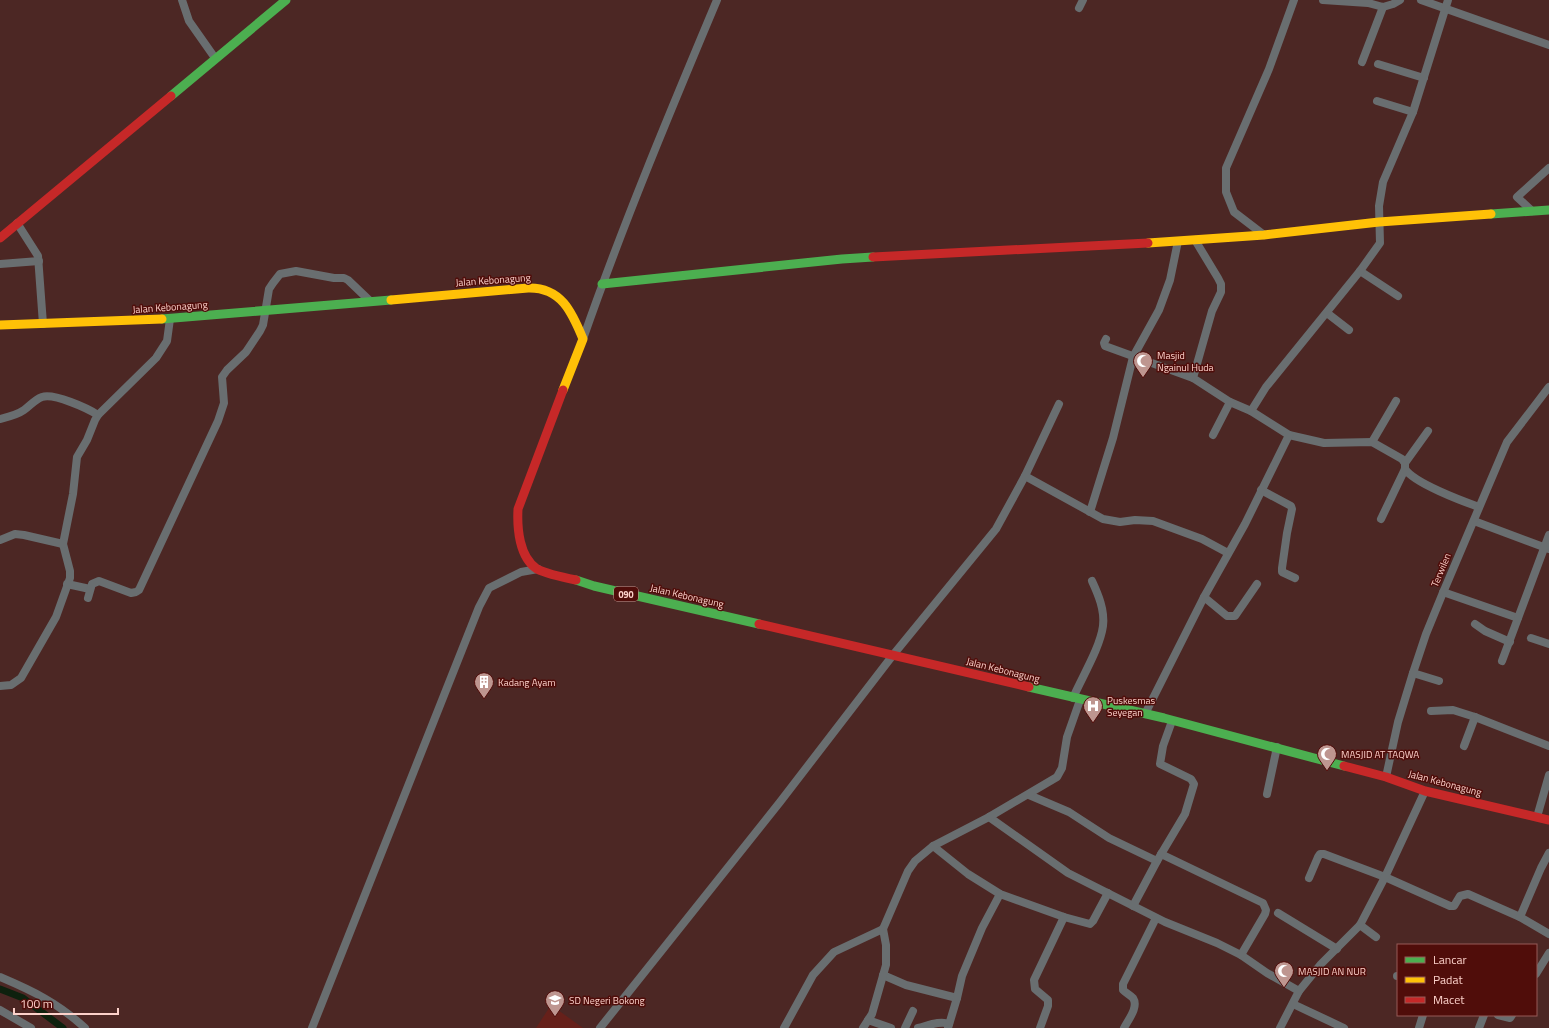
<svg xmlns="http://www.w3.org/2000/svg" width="1549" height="1028" viewBox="0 0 1549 1028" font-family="'Titillium Web',sans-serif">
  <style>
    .built { fill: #66201a }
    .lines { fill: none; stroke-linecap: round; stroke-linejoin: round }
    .canal { stroke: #0e210e; stroke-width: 7 }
    .street { stroke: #696e70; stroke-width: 8 }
    .fast { stroke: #4caf50; stroke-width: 9 }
    .slow { stroke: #ffc107; stroke-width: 9 }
    .jam { stroke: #c62828; stroke-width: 9 }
    .labels { text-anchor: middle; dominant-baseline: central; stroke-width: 3; stroke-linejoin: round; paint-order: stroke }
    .shield { fill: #500d0a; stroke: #c89690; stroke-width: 1 }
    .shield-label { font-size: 9px; font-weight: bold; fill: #fcd1ca }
    .street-label { font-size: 10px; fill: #fcd1ca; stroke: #500d0a }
    .poi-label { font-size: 10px; fill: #fcd1ca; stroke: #500d0a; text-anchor: start }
  </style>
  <rect width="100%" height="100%" fill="#4c2724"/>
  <polygon class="built" points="551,1005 583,1028 536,1028"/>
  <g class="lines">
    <polyline class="canal" points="0,989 23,998 63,1028"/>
    <g class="street">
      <polyline points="182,0 189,21 215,58"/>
      <polyline points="1323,0 1368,3 1383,7 1393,4 1400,0"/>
      <polyline points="1421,0 1549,45"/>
      <polyline points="1079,8 1083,0"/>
      <polyline points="1362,62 1383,7"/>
      <polyline points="1378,64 1424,78"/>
      <polyline points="1377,101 1413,112"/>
      <polyline points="1532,211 1517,197 1549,168"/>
      <polyline points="17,223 38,256 43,324"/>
      <polyline points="1264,235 1234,212 1226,192 1226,168 1269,69 1294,0"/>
      <polyline points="1195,240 1218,278 1221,284 1221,292 1212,311 1193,378 1230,402 1251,411"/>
      <polyline points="0,264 39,261"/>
      <polyline points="1360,271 1398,296"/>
      <polyline points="1327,313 1349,330"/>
      <path d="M583,339C623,224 670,112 717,0"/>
      <polyline points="1106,339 1104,343 1105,346 1193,378"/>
      <polyline points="98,415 156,358 167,341 170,319"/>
      <path d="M0,419C8,417 17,415 24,410C30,406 34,400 42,397C54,393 87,408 98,415L95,420L87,440L77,457L73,494L63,544L70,571V578L56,617L21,678L11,685L0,686"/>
      <polyline points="1213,435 1230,402"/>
      <polyline points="1289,435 1324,443 1372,442 1402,459 1405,463 1405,469 1381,519"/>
      <polyline points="1372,442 1396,401"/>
      <polyline points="1405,463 1428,431"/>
      <path d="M1405,469C1414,483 1462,501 1479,507"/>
      <polyline points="1025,476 1103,519 1120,522 1135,520 1153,521 1202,539 1228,553"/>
      <polyline points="1261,490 1291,506 1292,509 1287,533 1282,568 1282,572 1295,578"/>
      <polyline points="1090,512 1113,438 1133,357 1159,310 1170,280 1178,241"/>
      <polyline points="1474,521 1549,549"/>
      <polyline points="0,540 15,534 24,535 63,544"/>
      <polyline points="67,584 90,589"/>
      <polyline points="1443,592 1518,618"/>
      <polyline points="1204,597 1227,616 1235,616 1257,584"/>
      <polyline points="88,598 92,584 99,581 131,593 136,592 139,590 218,421 224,403 222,377 227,370 246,352 260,331 263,325 269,289 273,283 280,274 296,271 334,278 344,278 348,280 370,301"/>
      <polyline points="1475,624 1485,631 1510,642"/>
      <polyline points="1531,638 1549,644"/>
      <polyline points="1502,661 1549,535"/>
      <polyline points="1413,673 1439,681"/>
      <path d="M1073,698C1082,677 1100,648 1103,626C1105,610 1098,594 1092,581"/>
      <polyline points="1431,711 1453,710 1475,717 1549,746"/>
      <polyline points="1145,714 1204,597 1245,524 1289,435 1251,411 1266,387 1360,271 1380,243 1379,206 1383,182 1413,112 1448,0"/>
      <polyline points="1464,746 1475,717"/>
      <polyline points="1386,777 1398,722 1413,673 1426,634 1442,595 1507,442 1549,387"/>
      <polyline points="1267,794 1277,747"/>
      <polyline points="1029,795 1069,812 1109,838 1157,861"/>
      <polyline points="989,817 1068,873 1165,922 1217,943 1241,955 1267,973 1299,991"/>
      <polyline points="1537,817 1549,775"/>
      <polyline points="933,846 968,874 1000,894 1064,917 1090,924 1093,921 1108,893"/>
      <polyline points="1161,854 1263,903 1266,910 1265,914 1241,955"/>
      <polyline points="1309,878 1318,857 1320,854 1324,854 1385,877 1450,906 1454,906 1460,896 1468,894 1520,917 1549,934"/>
      <polyline points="1133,906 1157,861 1185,814 1194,784 1191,779 1160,764 1163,746 1172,721"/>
      <polyline points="1278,913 1337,949"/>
      <polyline points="1520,917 1541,868 1549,853"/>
      <polyline points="1360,925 1376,937"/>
      <polyline points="1536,974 1549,953"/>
      <polyline points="883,975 906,985 957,998"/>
      <polyline points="1397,976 1398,976"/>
      <path d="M0,977C33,991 58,1003 85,1028"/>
      <polyline points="1293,1004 1344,1028"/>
      <polyline points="0,1010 31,1028"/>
      <polyline points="1498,1015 1510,1018 1512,1015"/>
      <polyline points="868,1020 891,1028"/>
      <polyline points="312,1028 479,607 489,588 521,572 538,569"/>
      <polyline points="600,1028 780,802 893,655 996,529 1025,476 1059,404"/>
      <polyline points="784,1028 813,975 834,952 883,929 908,871 915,861 933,846 989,817 1057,777 1062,768 1067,737 1080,700"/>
      <polyline points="863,1028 872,1014 886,965 886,945 883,929"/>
      <polyline points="905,1028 913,1011"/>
      <path d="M918,1028C927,1026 940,1020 949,1024"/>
      <polyline points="948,1028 957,998 962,976 982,928 1000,894"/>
      <polyline points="1040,1028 1048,1006 1048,1000 1035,989 1034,980 1064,917"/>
      <path d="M1124,1028C1128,1020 1139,1007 1133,998C1130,995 1126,993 1123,990V984L1156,918"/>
      <polyline points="1280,1028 1299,991 1321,964 1360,925 1385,877 1425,791"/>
      <polyline points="1419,1028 1423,1015"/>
      <polyline points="1479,1028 1484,1015"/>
    </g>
    <g class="fast">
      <polyline points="171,96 286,0"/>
      <polyline points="1491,214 1549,210"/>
      <polyline points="602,284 842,259 873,257"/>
      <polyline points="162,319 391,300"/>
      <polyline points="576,580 594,586 759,624"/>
      <polyline points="1029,687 1164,718 1344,766"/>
    </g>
    <g class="slow">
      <polyline points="1148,243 1264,235 1379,222 1491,214"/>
      <path d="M391,300L528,288C561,287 572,312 583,339L563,390"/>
      <polyline points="0,325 162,319"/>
    </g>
    <g class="jam">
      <polyline points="0,238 171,96"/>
      <polyline points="873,257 1148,243"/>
      <path d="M563,390L518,509C517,528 519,557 537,569C545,573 566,578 576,580"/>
      <polyline points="759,624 1029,687"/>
      <polyline points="1344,766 1386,777 1425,791 1549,820"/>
    </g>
  </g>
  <defs>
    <g id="mosque-pin" transform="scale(1)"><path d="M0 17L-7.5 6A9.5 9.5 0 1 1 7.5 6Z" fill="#be9690" stroke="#500d0a"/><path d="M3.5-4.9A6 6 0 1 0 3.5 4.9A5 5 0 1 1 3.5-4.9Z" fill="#fff"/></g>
    <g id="building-pin" transform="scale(1)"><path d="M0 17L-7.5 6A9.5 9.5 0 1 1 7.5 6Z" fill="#be9690" stroke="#500d0a"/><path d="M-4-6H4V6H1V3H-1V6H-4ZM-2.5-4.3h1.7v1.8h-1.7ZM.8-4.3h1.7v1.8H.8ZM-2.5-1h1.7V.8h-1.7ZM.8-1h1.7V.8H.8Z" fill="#fff"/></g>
    <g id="hospital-pin" transform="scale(1)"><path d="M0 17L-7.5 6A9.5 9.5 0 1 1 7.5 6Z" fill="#be9690" stroke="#500d0a"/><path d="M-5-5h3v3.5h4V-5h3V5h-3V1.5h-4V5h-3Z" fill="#fff"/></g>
    <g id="school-pin" transform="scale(1)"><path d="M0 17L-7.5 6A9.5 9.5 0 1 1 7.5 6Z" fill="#be9690" stroke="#500d0a"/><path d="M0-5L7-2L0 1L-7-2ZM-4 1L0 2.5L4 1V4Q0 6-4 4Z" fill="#fff"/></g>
  </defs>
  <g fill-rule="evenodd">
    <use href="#mosque-pin" x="1143" y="361"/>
    <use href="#building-pin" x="484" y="682"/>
    <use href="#hospital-pin" x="1093" y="706"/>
    <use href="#mosque-pin" x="1327" y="754"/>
    <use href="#mosque-pin" x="1284" y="971"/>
    <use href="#school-pin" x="555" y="1000"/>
  </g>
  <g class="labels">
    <rect class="shield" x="614" y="587" width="24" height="14" rx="3"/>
    <g class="shield-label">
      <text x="626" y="594">090</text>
    </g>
    <g class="street-label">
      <text transform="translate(493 280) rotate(-4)">Jalan Kebonagung</text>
      <text transform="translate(170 307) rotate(-4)">Jalan Kebonagung</text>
      <text transform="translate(1441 570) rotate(-67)">Terwilen</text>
      <text transform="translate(687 596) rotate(13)">Jalan Kebonagung</text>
      <text transform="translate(1003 670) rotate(14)">Jalan Kebonagung</text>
      <text transform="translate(1445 783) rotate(15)">Jalan Kebonagung</text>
    </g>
    <g class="poi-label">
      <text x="1157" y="355">Masjid<tspan x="1157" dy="12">Ngainul Huda</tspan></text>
      <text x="498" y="682">Kadang Ayam</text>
      <text x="1107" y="700">Puskesmas<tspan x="1107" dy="12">Seyegan</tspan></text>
      <text x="1341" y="754">MASJID AT TAQWA</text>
      <text x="1298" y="971">MASJID AN NUR</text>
      <text x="569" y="1000">SD Negeri Bokong</text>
    </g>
  </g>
  <rect x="1397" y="944" width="140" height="72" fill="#500d0a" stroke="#955b57"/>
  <rect x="1405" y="957" width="20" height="6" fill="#4caf50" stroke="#955b57"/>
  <text x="1433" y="964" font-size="12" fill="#fcd1ca">Lancar</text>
  <rect x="1405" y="977" width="20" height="6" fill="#ffc107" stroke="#955b57"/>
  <text x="1433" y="984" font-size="12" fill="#fcd1ca">Padat</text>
  <rect x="1405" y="997" width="20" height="6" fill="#c62828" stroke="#955b57"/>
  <text x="1433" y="1004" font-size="12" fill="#fcd1ca">Macet</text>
  <path d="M14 1008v6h104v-6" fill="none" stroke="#fcd1ca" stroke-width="2"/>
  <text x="20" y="1008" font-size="12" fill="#fcd1ca" stroke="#500d0a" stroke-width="3" paint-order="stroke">100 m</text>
</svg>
